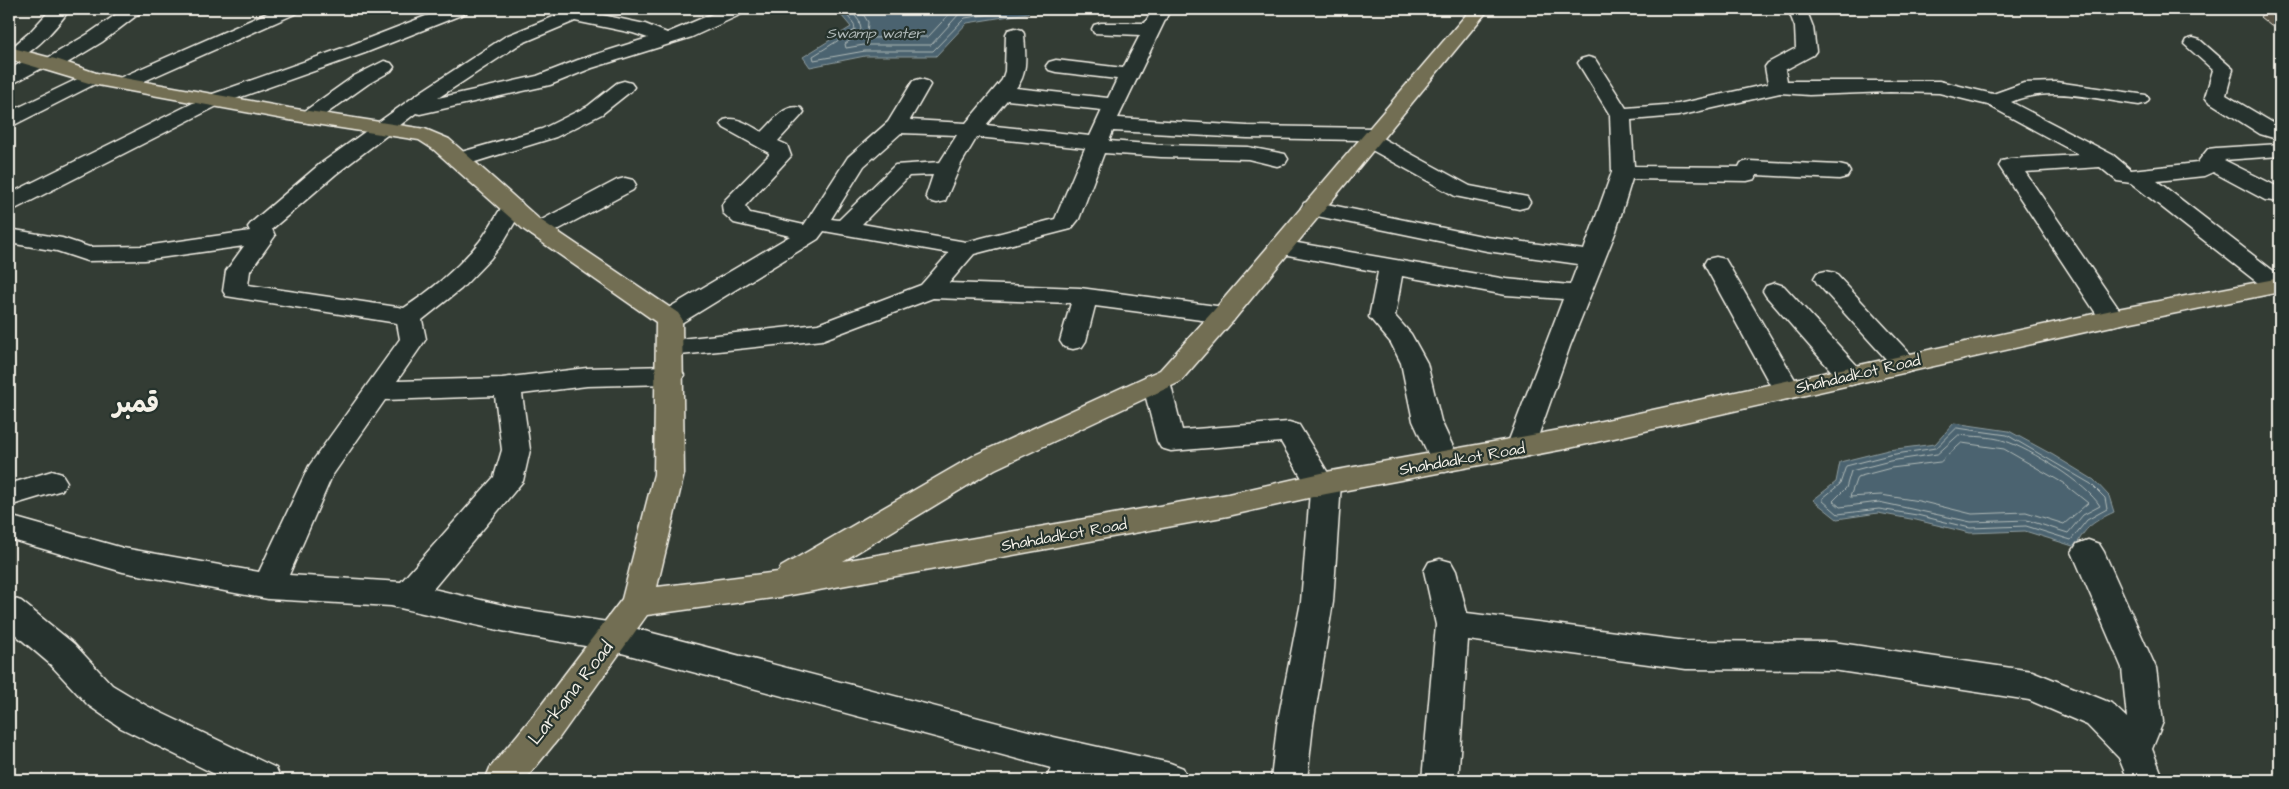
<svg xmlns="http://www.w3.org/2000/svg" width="2289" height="789" viewBox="0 0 2289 789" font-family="'Architects Daughter','Playpen Sans Arabic',sans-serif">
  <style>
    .water { fill: #4b646f; stroke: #8f9c9f }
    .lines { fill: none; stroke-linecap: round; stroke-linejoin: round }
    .shore { stroke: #b0b9b8; stroke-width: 1 }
    .minor-casing { stroke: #f4f1e8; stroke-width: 3 }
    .major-casing { stroke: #f4f1e8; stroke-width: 3 }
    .minor { fill: #26332d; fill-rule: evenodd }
    .major { fill: #726e52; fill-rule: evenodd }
    .wall { fill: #585344; stroke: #f4f1e8 }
    .building { fill: #66604f; stroke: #f4f1e8 }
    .labels { text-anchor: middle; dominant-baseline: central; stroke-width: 4.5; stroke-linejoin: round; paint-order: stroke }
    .far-water-label { font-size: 15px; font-style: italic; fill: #b0b9b8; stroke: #26332d }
    .street-label { font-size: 16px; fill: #f4f1e8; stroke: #26332d }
    .near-street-label { font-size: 19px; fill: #f4f1e8; stroke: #26332d }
    .town-label { font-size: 26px; font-weight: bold; fill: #f4f1e8; stroke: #26332d }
  </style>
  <rect width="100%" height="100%" fill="#333c34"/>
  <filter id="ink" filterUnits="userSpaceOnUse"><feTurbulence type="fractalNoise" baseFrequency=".02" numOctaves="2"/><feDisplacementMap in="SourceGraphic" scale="10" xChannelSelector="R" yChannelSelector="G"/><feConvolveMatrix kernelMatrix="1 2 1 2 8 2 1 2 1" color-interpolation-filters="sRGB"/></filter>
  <g filter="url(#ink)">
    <g class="water">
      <polygon points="836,9 1029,9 1028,13 967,23 936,56 865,56 810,67 803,57 851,27"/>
      <path d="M1954,423L2009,431L2053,455L2094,480L2109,496L2114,512C2095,521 2084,527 2076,547L2025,531L1970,533L1916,520L1878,513L1837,519L1813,500L1836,482L1840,462L1888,450L1935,444Z"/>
    </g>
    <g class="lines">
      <g class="shore">
        <polyline points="842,9 854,24 855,30 813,56 814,60 865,51 933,51 965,18 1022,9"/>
        <polyline points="850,9 859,21 861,29 856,36 845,44 846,48 864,45 931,45 960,13 982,9"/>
        <polyline points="860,9 868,22 867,35 870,38 928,37 954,9"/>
        <polygon points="1957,428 2007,435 2091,484 2105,498 2107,509 2087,520 2071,540 2026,526 1970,528 1917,515 1879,509 1838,514 1823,501 1823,498 1840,484 1846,466 1889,455 1936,448"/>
        <path d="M1959,435C1974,437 1991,436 2005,441C2030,449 2087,484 2100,506L2083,515L2068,533L2027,520L1971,522L1879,502L1840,507L1833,501L1846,488L1851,471L1890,461L1937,454Z"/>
        <polygon points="1962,443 2004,449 2063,483 2088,503 2064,524 2026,512 1972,514 1919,501 1881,495 1850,497 1857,477 1891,468 1940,462"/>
      </g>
      <g class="minor-casing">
        <g id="minor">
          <path d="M51,9H70C59,24 28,63 9,58V50L30,32Z"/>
          <path d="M124,9H145L102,42L59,68L52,70L44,67L16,82L9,84V70C20,64 34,52 46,59L88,34Z"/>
          <polygon points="276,9 300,9 297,13 131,87 124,89 117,87 114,83 117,79"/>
          <polygon points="444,9 469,9 466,13 365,53 221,104 17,208 9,210 9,194 207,96 351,45"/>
          <path d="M573,9H597L593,13L645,24L667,33L724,9H747L744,13L692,37L592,68L550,85L420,114L416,113L336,174L272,229L275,236L250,271L248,285L404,308C432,290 459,267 480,241C489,229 496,215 505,202L513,200L521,202L524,207L502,244L490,259L461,289L422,320L426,339L397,381L502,378L587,368L670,366L680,369L684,375L680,381L670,384L587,386L522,394L530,450L523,481L433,589L516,608L614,623L1040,734L1170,763L1183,768L1188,780H1101L1086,777L1084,780H1046L1051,768L614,651L516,634L391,606L268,599L123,572L9,539V516L123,548L259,572L309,466L400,339L397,323L226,296L223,291L226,271L244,246L145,260L87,261L57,251L9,243V229L62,238L89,247L145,246L250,231L248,227L252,222L320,164L422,91L506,36ZM575,21L633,33L648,38L578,60L537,76L438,98L520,44ZM495,396L502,450L494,477L401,582L289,575L332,476L385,400Z"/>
          <path d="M1153,9H1174L1168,14L1118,118L1247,126L1374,128L1381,130L1385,134L1382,138L1470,186L1527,197L1530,202L1527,207L1519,209L1455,196L1361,144L1359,140L1247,138L1113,131L1109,141L1161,145L1248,147L1285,154L1288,159L1285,164L1277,166L1248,159L1161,157L1104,153L1079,219L1071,229L974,254L949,283L1080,288L1224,307L1233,309L1237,315L1233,321L1224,323L1095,306L1086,341L1082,347L1073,349L1064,347L1060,341L1071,303L933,298L822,340L671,356L662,354L658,348L662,342L671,340L818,324L921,285L949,253L824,231L818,239L678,325L669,327L660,325L656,319L660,313L790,236L734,223L723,213L722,205L725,200L769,155V153L724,128L721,124L724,120C738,116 750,126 762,132C774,121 784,103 801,108L804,112L801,116L778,141L787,145L791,156L745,206L750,213L804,225L848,157L888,122L913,81L920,79L927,81L930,85L910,120L966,123L1002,80L1005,71L1006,34L1008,30L1015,28L1022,30L1024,34C1025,52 1029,73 1016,88L1108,98L1117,79L1056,72L1049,70L1046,66L1049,62L1056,60L1123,68L1140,35L1094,33L1092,29L1094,25L1101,23H1145ZM1007,100L1102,110L1090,136L986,125ZM901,133L957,135L940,162L895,165L839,220L831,219L864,166ZM977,137L1085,148L1055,219L966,242L862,224L909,176L933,175L926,196L929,201L937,203L945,201L961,164Z"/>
          <path d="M1788,9H1806L1813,27L1816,51L1813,55L1785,70L1787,81H1939L1993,94L2024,83L2056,82L2146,95L2149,99L2146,103L2139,105C2098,100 2050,85 2011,102L2113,155L2131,170L2197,163L2208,149L2216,148L2280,144V156L2224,160L2280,188V202L2265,200L2213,172L2204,176L2157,181L2280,276V291L2267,290L2131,183L2117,181L2100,167L2025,172L2125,318L2121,324L2112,326L2103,324L1999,166L2002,161L2010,159L2080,155L1988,105L1939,93L1890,92L1809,95L1780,93L1678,116L1631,120L1634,166L1739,167L1741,163L1749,161L1839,165L1847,167L1850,172L1847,177L1839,179L1757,175L1755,179L1747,181L1632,179L1616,231L1570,346L1534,448L1530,455L1520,458L1510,455L1506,448L1563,299L1506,295L1402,276L1395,316L1411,334L1427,363L1441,421L1460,462L1455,469L1445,472L1435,469L1413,421L1401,363L1391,343L1369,317L1378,272L1272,252L1268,247L1272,242L1280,240L1506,279L1570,285L1578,264L1487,251L1312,215L1304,213L1301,208L1304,203L1312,201L1487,237L1584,250L1612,172L1610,115L1578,63L1581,59L1588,57L1595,59L1626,108L1678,104L1768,84L1765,67L1768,63L1796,48L1795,27Z"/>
          <polygon points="2193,38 2200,40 2233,69 2226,95 2280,127 2280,140 2260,134 2208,101 2205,97 2213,70 2184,44 2186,40"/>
          <polygon points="384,61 391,63 394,67 391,71 368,84 316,121 309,123 302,121 299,117 302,113 354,76"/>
          <polygon points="92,72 99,74 102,78 99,82 16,124 9,126 9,112"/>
          <polygon points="624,81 631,83 634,87 631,91 602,114 556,137 459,167 451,165 448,160 451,155 542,129 588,106 617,83"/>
          <polygon points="625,178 633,180 636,185 633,190 548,235 540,237 532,235 528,230 532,225 617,180"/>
          <polygon points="1716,257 1725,259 1728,264 1801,390 1797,396 1787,399 1777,396 1773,390 1704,264 1707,259"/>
          <polygon points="1826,271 1835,273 1914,358 1918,364 1914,370 1905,373 1896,370 1817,283 1814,278 1817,273"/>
          <polygon points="1775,283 1784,286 1861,370 1865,376 1861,382 1851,385 1841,382 1766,296 1763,291 1766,286"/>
          <polygon points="1156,373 1166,376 1170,382 1182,430 1289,422 1299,425 1328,473 1336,475 1341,483 1333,602 1313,725 1307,780 1271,780 1277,725 1301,602 1310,492 1281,442 1171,451 1161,448 1157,441 1142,382 1146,376"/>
          <polygon points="52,471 62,474 67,482 62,490 9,506 9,484"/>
          <polygon points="2088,540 2099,544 2104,552 2156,668 2163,722 2152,749 2164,780 2128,780 2119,758 2087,725 2029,700 1833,670 1686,669 1468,640 1458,780 1422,780 1436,625 1424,571 1429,562 1440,559 1451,562 1456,571 1467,613 1686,641 1833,642 2032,671 2111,703 2127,718 2122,668 2072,552 2077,544"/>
          <polygon points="9,597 21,601 74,644 112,685 147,706 276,768 281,780 227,780 121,728 88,705 50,664 9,629"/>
        </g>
      </g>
      <g class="major-casing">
        <polygon id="major" points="1471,9 1489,9 1233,321 1180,382 995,469 843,561 1228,494 1326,472 1565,429 2112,310 2280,278 2280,292 2112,326 1565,449 1326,494 1228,516 780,597 647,615 559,738 525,780 485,780 490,768 533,716 622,599 654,474 656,322 523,229 433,149 419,140 289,120 92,84 9,59 9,47 59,60 96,73 289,108 425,129 449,139 539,219 678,313 682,319 684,474 657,587 778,572 781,567 975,455 1160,370 1215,309"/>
      </g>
      <use href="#minor" class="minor"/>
      <use href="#major" class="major"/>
    </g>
    <polygon class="wall" points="2266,9 2280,9 2280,26 2271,26 2260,17"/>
    <polygon class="building" points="2267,9 2280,9 2280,17 2277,17"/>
  </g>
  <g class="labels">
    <g class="far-water-label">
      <text x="875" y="33">Swamp water</text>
    </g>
    <g class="street-label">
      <text transform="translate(1858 374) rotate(-13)">Shahdadkot Road</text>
      <text transform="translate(1462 459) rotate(-10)">Shahdadkot Road</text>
      <text transform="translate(1064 535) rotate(-10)">Shahdadkot Road</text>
    </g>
    <g class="near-street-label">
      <text transform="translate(571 693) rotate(-52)">Larkana Road</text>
    </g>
    <g class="town-label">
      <text x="136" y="404">قمبر</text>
    </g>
  </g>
  <rect width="2289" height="789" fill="none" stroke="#26332d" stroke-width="30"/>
  <rect x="15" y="15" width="2259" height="759" fill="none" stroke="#f4f1e8" stroke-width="2" filter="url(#ink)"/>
</svg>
